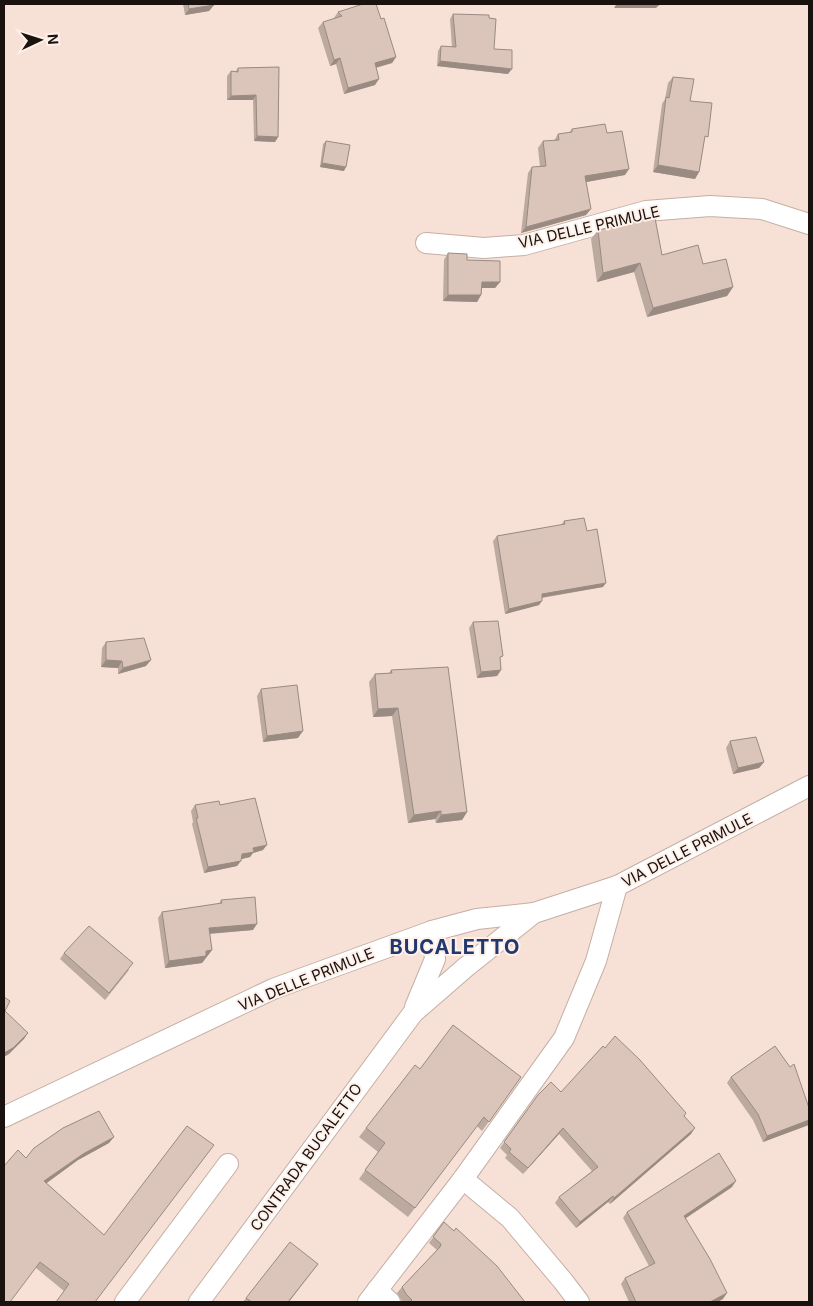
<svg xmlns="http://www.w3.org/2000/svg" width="813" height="1306" viewBox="0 0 813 1306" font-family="Inter,sans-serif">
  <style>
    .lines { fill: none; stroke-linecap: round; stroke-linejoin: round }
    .street-casing { stroke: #c5afa4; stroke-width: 22 }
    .street { stroke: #fff; stroke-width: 20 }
    .wall { fill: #bca9a0 }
    .shaded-wall { fill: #998a82 }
    .building { fill: #dbc5ba; stroke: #998a82 }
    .labels { text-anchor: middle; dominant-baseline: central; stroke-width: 4; stroke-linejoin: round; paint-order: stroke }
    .street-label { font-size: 15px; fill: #1a120e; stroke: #fef0e9 }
    .district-label { font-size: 20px; font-weight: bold; letter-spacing: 1px; fill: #21386f; stroke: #fef0e9 }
  </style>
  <rect width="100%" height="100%" fill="#f7e1d6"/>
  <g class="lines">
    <g class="street-casing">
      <g id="street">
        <polyline points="426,243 484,248 524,245 646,211 710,206 762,209 809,224"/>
        <polyline points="415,1007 435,959 432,931"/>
        <polyline points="4,1117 273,989 432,931 477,919 534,913 617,886 809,786"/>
        <polyline points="463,1179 510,1218 563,1281 579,1302"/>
        <polyline points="377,1290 390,1302"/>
        <polyline points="125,1302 228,1164"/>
        <polyline points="199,1302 413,1013 466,967 534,913"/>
        <polyline points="368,1302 463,1179 564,1038 596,961 617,886"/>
      </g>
    </g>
    <use href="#street" class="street"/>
  </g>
  <g class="wall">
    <polygon points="183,4 214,4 214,5 209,11 185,15"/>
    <polygon points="338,12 381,19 396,57 392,63 376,68 375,85 344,94 336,64 330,66 318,28 323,22 334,19 334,18"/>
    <polygon points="453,14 494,49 508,74 437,66 438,51 441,46 452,47 450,19"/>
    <polygon points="279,67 278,137 275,142 254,141 253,100 227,100 227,76 231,71 235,72 238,68"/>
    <polygon points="673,77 690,101 704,142 699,172 695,179 653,172 662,104 665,99 668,83"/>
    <polygon points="572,129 607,133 625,175 586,182 586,215 521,233 528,173 532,167 540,167 538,148 543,141 554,141 558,134 569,133"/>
    <polygon points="326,141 344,171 320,167 323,144"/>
    <polygon points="598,230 662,255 733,287 727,296 647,317 634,272 597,282 591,239"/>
    <polygon points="448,253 467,260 500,282 495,288 482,288 481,295 477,302 443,301 444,260"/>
    <polygon points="564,521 587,531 603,587 542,598 539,605 505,614 493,541 497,536 561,525"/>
    <polygon points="473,622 500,661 501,670 497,676 477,678 469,628"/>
    <polygon points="106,642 146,666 118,674 118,668 101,667 102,648"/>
    <polygon points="391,670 467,812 462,820 436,823 435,819 408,823 392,716 373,717 369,682 375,674 389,673"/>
    <polygon points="261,689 298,738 263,742 257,696"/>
    <polygon points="730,741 764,762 759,768 733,774 726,748"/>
    <polygon points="195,805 220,805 263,850 253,853 250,857 241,859 237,866 204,873 192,824 193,822 191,811"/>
    <polygon points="221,900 253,930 210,934 212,950 202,963 165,968 158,918 162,912 219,904"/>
    <polygon points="64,953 129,970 105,1000 60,959"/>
    <polygon points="420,1069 521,1077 482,1131 477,1126 408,1217 359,1179 378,1152 359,1137 366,1128"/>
    <polygon points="731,1077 809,1108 809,1124 763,1142 753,1120 727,1083"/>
    <polygon points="561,1092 684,1116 691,1134 610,1204 608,1202 576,1228 555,1203 559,1197 592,1171 559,1134 523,1174 505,1158 507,1155 500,1148 538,1095"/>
    <polygon points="109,1143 78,1160 46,1183 104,1235 64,1291 36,1268 26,1158"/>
    <polygon points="732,1187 686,1218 723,1299 717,1302 629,1302 621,1284 625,1278 649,1266 623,1218 627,1212"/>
    <polygon points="444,1222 525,1302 404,1302 401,1300 397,1293 402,1287 437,1250 429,1243"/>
    <polygon points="318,1264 289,1302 243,1302 246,1298"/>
  </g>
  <g class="shaded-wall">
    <polygon points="214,5 209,11 185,15 189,9"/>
    <polygon points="616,5 659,5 656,8 614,8"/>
    <polygon points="396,57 392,63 370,69 375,63"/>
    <polygon points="340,58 336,64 330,66 334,60"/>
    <polygon points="440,61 512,69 508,74 437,66"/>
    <polygon points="379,79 375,85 344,94 348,88"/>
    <polygon points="256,95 253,100 227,100 231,96"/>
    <polygon points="257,136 278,137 275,142 254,141"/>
    <polygon points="322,163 346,167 344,171 320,167"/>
    <polygon points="658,165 699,172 695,179 653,172"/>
    <polygon points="629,169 625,175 581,183 585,176"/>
    <polygon points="591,209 586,215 521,233 526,227"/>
    <polygon points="640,263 634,272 597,282 603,273"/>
    <polygon points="482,282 500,282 495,288 477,288"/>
    <polygon points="733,287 727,296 647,317 653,308"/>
    <polygon points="448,295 481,295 477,302 443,301"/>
    <polygon points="606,583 603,587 538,598 542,594"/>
    <polygon points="542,601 539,605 505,614 509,609"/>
    <polygon points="106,660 122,661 118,668 101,667"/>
    <polygon points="151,660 146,666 118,674 123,668"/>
    <polygon points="501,670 497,676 477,678 481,672"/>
    <polygon points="398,708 392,716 373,717 378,709"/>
    <polygon points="303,731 298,738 263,742 267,736"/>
    <polygon points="764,762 759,768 733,774 738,768"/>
    <polygon points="441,811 435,819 408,823 414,815"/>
    <polygon points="467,812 462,820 436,823 441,815"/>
    <polygon points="267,845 263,850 253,853 250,857 238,860 242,854 253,848"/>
    <polygon points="241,861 237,866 204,873 208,867"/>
    <polygon points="257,924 253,930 204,934 209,928"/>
    <polygon points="212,950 202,963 165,968 169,961"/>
    <polygon points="28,1033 24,1039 9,1054 4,1057 4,1053"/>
    <polygon points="809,1120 809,1125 763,1142 767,1136"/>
    <polygon points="563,1128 559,1134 523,1174 528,1168"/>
    <polygon points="695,1128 691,1134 610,1204 614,1198"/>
    <polygon points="114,1137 109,1143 78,1160 40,1188 44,1181 83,1154"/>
    <polygon points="736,1181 732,1187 680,1222 684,1216"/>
    <polygon points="613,1196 608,1202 576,1228 580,1222"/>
    <polygon points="727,1293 723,1299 717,1302 710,1302"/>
  </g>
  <g class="building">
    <polygon points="188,4 214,4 214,5 189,9"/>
    <polygon points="363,4 376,4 381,19 384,18 396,57 375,63 379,79 348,88 340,58 334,60 323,22 342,16 338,12"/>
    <polygon points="617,4 659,4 659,5 616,5"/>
    <polygon points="453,14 489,15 489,18 496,19 494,49 512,50 512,69 440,61 441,46 456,47"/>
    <polygon points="279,67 278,137 257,136 256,95 231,96 231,71 238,72 238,68"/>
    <polygon points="673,77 694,79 690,101 712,103 708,137 705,136 699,172 658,165 666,97 669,98"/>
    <polygon points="605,124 607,133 622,131 629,169 585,176 591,209 526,227 532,167 546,166 543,141 559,140 558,134 572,132 572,129"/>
    <polygon points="326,141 350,145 346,167 322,163"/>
    <polygon points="655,218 662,255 698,245 703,264 726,259 733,287 653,308 640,263 603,273 598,230"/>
    <polygon points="448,253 467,254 467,260 500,261 500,282 482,282 481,295 448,295"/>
    <polygon points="584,518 587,531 597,529 606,583 542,594 542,601 509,609 497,536 565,524 564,521"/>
    <polygon points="498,621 503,656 500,657 501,670 481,672 473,622"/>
    <polygon points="144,638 151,660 123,668 122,661 106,660 106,642"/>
    <polygon points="448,667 467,812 441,815 441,811 414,815 398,708 378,709 375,674 392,673 391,670"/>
    <polygon points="297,685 303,731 267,736 261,689"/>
    <polygon points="756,737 764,762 738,768 730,741"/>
    <polygon points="255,798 267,845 253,848 254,852 242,854 241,861 208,867 196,818 198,818 195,805 219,801 220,805"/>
    <polygon points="255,897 257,924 209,928 212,950 206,951 206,956 169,961 162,912 222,903 221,900"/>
    <polygon points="89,926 133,963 109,993 64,953"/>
    <polygon points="4,997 10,1001 5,1011 28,1033 13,1048 4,1053"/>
    <polygon points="453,1025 521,1077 489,1122 484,1117 415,1208 365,1170 385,1143 366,1128 415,1065 420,1069"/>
    <polygon points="615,1036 640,1060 686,1113 684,1116 695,1128 614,1198 613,1196 580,1222 559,1197 598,1167 563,1128 528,1168 509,1152 511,1149 504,1142 538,1095 551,1082 561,1092 603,1046 605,1048"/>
    <polygon points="775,1046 790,1067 794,1064 809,1108 809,1120 767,1136 758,1114 731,1077"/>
    <polygon points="99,1111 114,1137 83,1154 44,1181 104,1235 187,1126 214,1145 95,1302 56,1302 69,1284 40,1262 10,1302 4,1302 4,1166 18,1150 26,1158 34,1148 63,1128"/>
    <polygon points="719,1153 736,1181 684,1216 710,1259 727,1293 710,1302 636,1302 625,1278 655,1263 627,1212"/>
    <polygon points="444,1222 454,1231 456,1228 497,1266 525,1302 410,1302 412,1300 406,1294 402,1287 440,1247 441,1244 433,1237"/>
    <polygon points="290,1242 318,1264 288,1302 252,1302 246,1298"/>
  </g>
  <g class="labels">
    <g class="street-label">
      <text transform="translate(589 227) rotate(-13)">VIA DELLE PRIMULE</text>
      <text transform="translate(687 850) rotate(-27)">VIA DELLE PRIMULE</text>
      <text transform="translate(306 979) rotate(-22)">VIA DELLE PRIMULE</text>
      <text transform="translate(306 1157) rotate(-54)">CONTRADA BUCALETTO</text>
    </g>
    <g class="district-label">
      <text x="455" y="947">BUCALETTO</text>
    </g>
  </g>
  <rect width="813" height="1306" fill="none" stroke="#1a120e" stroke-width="10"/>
  <g transform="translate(40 40) rotate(86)" stroke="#fef0e9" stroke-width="4" paint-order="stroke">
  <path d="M0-4L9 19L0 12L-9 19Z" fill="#1a120e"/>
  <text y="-8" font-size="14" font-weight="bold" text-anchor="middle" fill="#1a120e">N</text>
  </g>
</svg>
